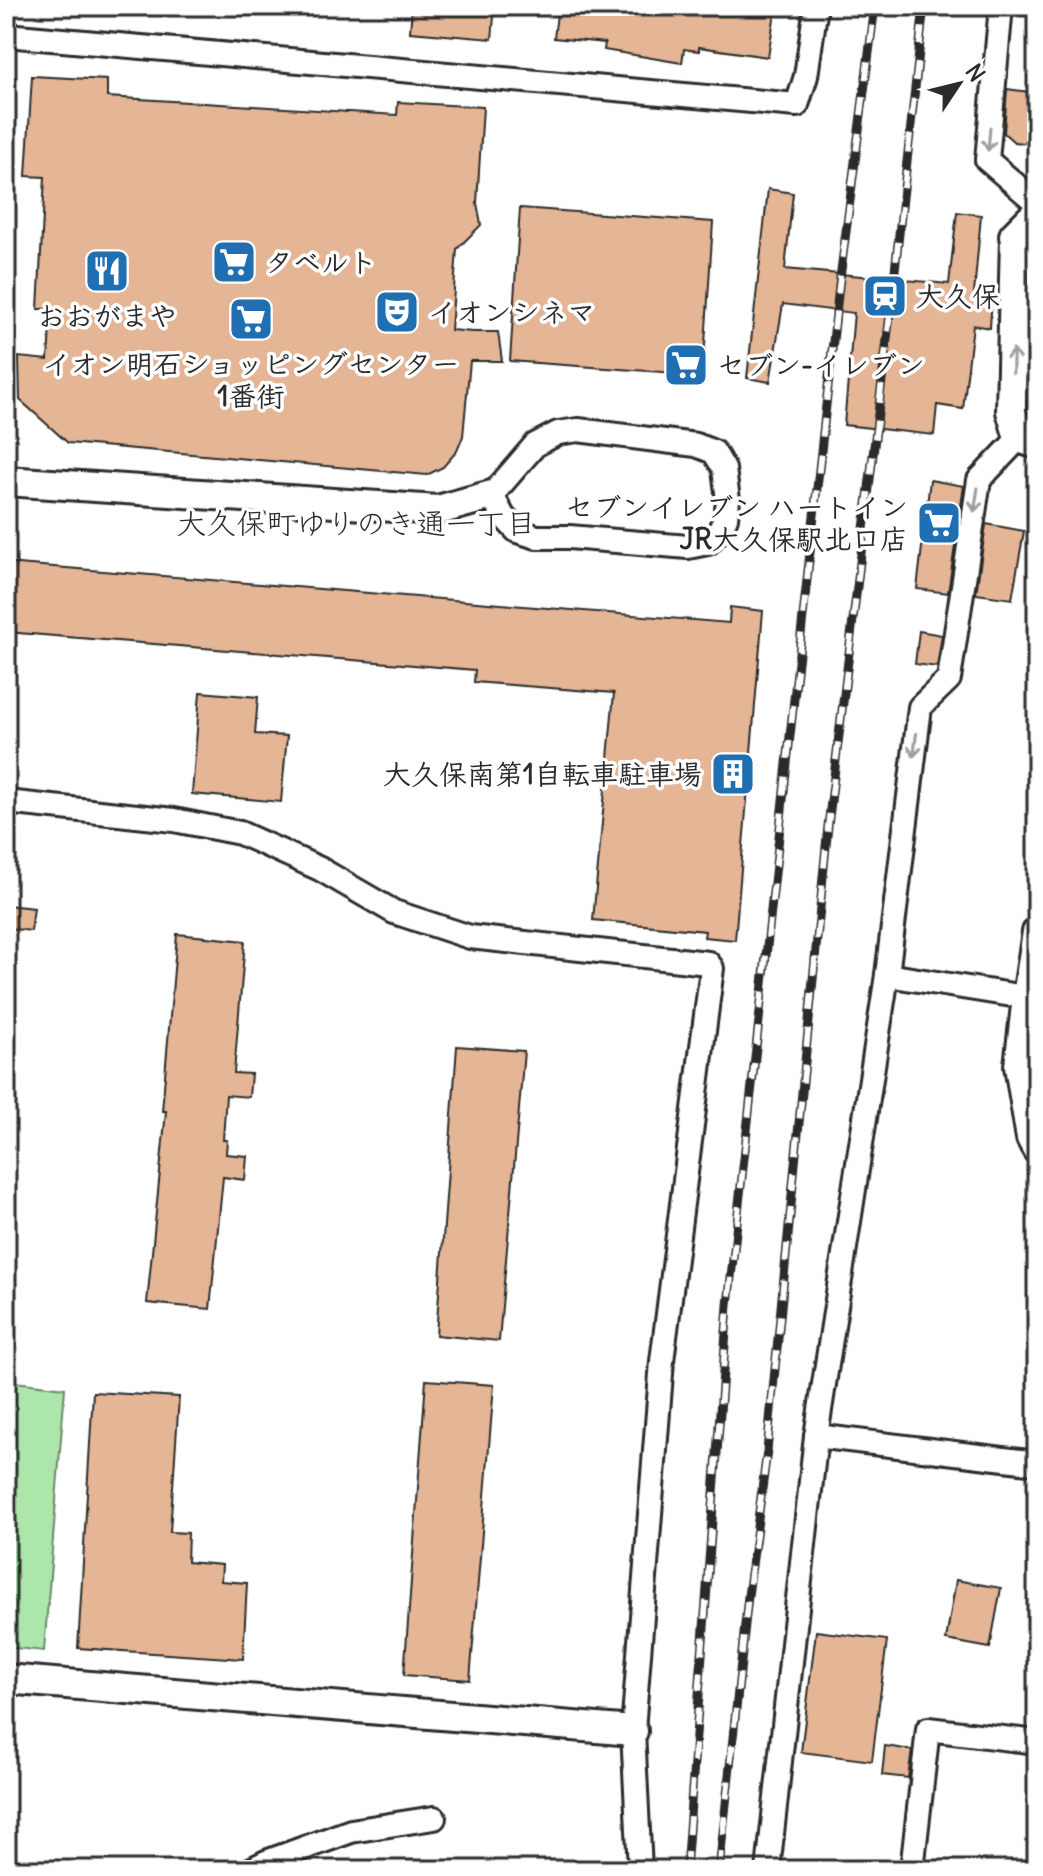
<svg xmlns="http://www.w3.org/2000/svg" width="1043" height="1876" viewBox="0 0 1043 1876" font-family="Delius,'Klee One',sans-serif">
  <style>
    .green { fill: #ace6ab; stroke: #6c886b; stroke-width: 2 }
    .building { fill: #e5b696; stroke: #2b2b2b; stroke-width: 2 }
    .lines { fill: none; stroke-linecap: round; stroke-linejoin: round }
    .minor-casing { stroke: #2b2b2b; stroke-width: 28 }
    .tertiary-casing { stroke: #2b2b2b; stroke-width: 34 }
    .secondary-casing { stroke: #2b2b2b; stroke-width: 36 }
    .minor { stroke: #fff; stroke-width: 22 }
    .tertiary { stroke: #fff; stroke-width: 28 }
    .secondary { stroke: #fff; stroke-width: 30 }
    .rail-casing { stroke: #2b2b2b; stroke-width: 9 }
    .rail { stroke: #fff; stroke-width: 6; stroke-dasharray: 18; stroke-linecap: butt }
    .oneway { stroke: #a0a0a0 }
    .labels { text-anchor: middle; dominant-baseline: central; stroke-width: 7; stroke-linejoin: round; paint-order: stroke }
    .poi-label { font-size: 28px; font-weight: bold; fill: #2b2b2b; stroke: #fff; text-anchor: start }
    .neighbourhood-label { font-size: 30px; fill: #2b2b2b; stroke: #fff }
  </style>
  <rect width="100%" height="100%" fill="#fff"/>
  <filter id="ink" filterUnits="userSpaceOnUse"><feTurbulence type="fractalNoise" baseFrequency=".0125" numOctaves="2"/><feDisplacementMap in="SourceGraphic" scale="16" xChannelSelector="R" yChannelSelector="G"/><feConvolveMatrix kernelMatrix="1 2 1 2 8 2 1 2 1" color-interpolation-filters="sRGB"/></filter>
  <g filter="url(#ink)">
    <polygon class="green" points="6,1381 65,1388 44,1651 6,1647"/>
    <g class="building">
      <polygon points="412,6 495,6 492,39 410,32"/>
      <polygon points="558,6 776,6 768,57 699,47 699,51 684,49 682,63 604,50 605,43 554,38"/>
      <polygon points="32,76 107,80 107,97 397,115 398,102 483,107 477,203 481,225 457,249 451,330 473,332 498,332 502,361 470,361 463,436 457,451 443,467 427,475 68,443 20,400 19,357 48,360 51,309 38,309 45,177 26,176"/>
      <polygon points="1007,89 1037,93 1037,144 1014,142 1004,133"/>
      <polygon points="768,189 793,193 785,269 949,284 957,212 981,215 974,294 992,297 990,328 973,325 963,409 937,405 934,435 844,425 854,313 783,304 770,382 747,378"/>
      <polygon points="520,208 713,222 703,375 510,361"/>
      <polygon points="930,480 964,486 948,593 917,589"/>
      <polygon points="986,524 1024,531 1012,599 976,594"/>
      <polygon points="6,563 729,623 730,607 763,611 735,940 704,937 705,931 593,920 614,693 474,682 475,670 6,632"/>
      <polygon points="919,631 942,635 937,667 915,664"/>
      <polygon points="200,692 258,697 255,734 287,736 281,802 192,794"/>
      <polygon points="6,905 34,908 31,931 6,928"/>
      <polygon points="177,934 245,941 234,1073 251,1074 249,1097 226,1095 223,1140 227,1140 226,1154 247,1156 245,1180 223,1177 210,1309 147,1303 166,1111 162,1111"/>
      <polygon points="457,1046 524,1051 499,1341 436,1335"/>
      <polygon points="426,1380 494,1385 470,1680 404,1675"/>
      <polygon points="93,1392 179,1397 170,1532 188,1533 187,1562 222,1565 221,1581 247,1583 243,1659 78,1648"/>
      <polygon points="956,1580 1001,1588 990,1648 946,1640"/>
      <polygon points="816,1631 887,1640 872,1761 801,1752"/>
      <polygon points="885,1746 912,1750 908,1778 882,1775"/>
    </g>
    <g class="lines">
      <g class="minor-casing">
        <g id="minor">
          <polyline points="1001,6 987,160 1037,203"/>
          <polyline points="6,35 797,105 806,76 816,6"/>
          <polygon points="578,430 696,445 714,452 724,469 728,500 726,518 719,531 708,543 688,547 569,537 537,537 517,531 503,516 492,495 535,445 558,433"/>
          <polyline points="6,802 174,820 240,833 320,869 394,912 470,937 708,963 712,968 662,1361 633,1731 640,1870"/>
          <polyline points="887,975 1037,999"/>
          <polyline points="816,1436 1037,1463"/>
          <polyline points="250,1870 266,1862 351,1831 434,1818"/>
          <polyline points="768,1870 816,1436 887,975 920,707 949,679 979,480 1019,438"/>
          <polyline points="912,1870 928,1729 1037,1742"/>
        </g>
      </g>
      <g class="tertiary-casing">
        <g id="tertiary">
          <polyline points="1015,236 1011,411 1019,438 1037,444"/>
          <polyline points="6,481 438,510 492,495"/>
          <polyline points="1037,932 1027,997 1019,1066 1031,1138 1037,1149"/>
          <polyline points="6,1679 633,1731"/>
        </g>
      </g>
      <g class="secondary-casing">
        <polyline id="secondary" points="1015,236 1037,214"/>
      </g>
      <use href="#minor" class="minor"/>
      <use href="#tertiary" class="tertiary"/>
      <use href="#secondary" class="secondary"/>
      <g class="rail-casing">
        <g id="rail">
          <polyline points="686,1870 728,1305 839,286 875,6"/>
          <polyline points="719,1870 748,1596 767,1451 828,826 892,298 924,6"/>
        </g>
      </g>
      <use href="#rail" class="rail"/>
    </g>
    <defs><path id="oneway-shaft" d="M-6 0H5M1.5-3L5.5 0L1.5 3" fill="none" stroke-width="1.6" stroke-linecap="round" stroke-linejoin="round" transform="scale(2)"/></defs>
    <g class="oneway">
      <use href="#oneway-shaft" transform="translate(989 139) rotate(95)"/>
      <use href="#oneway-shaft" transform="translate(1013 361) rotate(-89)"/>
      <use href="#oneway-shaft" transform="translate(976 500) rotate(99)"/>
      <use href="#oneway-shaft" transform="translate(915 745) rotate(97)"/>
    </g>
  </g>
  <defs>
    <g id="supermarket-square" transform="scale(2.3)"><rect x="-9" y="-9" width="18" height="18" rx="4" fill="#1f6fb2" stroke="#fff"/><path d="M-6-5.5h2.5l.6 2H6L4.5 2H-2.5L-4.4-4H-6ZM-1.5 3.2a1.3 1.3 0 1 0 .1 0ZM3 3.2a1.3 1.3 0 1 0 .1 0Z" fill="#fff"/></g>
    <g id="restaurant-square" transform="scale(2.3)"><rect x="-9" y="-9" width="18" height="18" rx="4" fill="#1f6fb2" stroke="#fff"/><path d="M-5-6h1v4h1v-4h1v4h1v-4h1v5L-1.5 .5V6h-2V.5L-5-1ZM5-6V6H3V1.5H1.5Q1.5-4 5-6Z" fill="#fff"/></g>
    <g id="station-square" transform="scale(2.3)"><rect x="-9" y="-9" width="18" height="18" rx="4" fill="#1f6fb2" stroke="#fff"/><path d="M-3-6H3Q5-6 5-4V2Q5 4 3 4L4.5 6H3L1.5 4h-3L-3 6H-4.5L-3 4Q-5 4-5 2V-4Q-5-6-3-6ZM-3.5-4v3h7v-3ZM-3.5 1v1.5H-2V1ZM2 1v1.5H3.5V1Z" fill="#fff"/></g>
    <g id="theatre-square" transform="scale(2.3)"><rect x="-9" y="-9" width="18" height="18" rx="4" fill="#1f6fb2" stroke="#fff"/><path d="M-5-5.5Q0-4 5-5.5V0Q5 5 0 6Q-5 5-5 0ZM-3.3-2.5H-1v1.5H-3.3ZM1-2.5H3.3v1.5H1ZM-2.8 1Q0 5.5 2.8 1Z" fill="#fff"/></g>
    <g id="building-square" transform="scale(2.3)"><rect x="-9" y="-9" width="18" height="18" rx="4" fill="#1f6fb2" stroke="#fff"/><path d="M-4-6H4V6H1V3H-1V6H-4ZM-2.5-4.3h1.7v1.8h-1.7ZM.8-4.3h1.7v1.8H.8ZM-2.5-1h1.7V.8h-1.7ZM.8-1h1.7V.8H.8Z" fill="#fff"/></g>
  </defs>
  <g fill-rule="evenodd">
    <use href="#supermarket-square" x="234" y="262"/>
    <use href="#restaurant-square" x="107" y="271"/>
    <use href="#station-square" x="885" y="296"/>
    <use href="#theatre-square" x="397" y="312"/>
    <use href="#supermarket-square" x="251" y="319"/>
    <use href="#supermarket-square" x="686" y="365"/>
    <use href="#supermarket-square" x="939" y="523"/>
    <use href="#building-square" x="733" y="774"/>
  </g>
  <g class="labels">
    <g class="poi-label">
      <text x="265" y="262">タベルト</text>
      <text x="916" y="296">大久保</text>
      <text x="428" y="312">イオンシネマ</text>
      <text x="107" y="316" text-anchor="middle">おおがまや</text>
      <text x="251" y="364" text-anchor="middle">イオン明石ショッピングセンター<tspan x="251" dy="32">1番街</tspan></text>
      <text x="717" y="365">セブン-イレブン</text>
      <text x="908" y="507" text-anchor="end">セブンイレブン ハートイン<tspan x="908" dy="32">JR大久保駅北口店</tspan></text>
      <text x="702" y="774" text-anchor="end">大久保南第1自転車駐車場</text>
    </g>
    <g class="neighbourhood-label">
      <text x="356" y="523">大久保町ゆりのき通一丁目</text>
    </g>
  </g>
  <rect width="1043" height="1876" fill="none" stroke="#fff" stroke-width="32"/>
  <rect x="16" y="16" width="1011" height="1844" fill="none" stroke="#2b2b2b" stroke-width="3" filter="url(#ink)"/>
  <g transform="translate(959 84) rotate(55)" stroke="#ffffff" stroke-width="6" paint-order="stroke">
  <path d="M0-6L14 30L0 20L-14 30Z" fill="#2b2b2b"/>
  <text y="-12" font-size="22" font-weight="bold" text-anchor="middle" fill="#2b2b2b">N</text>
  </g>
</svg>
